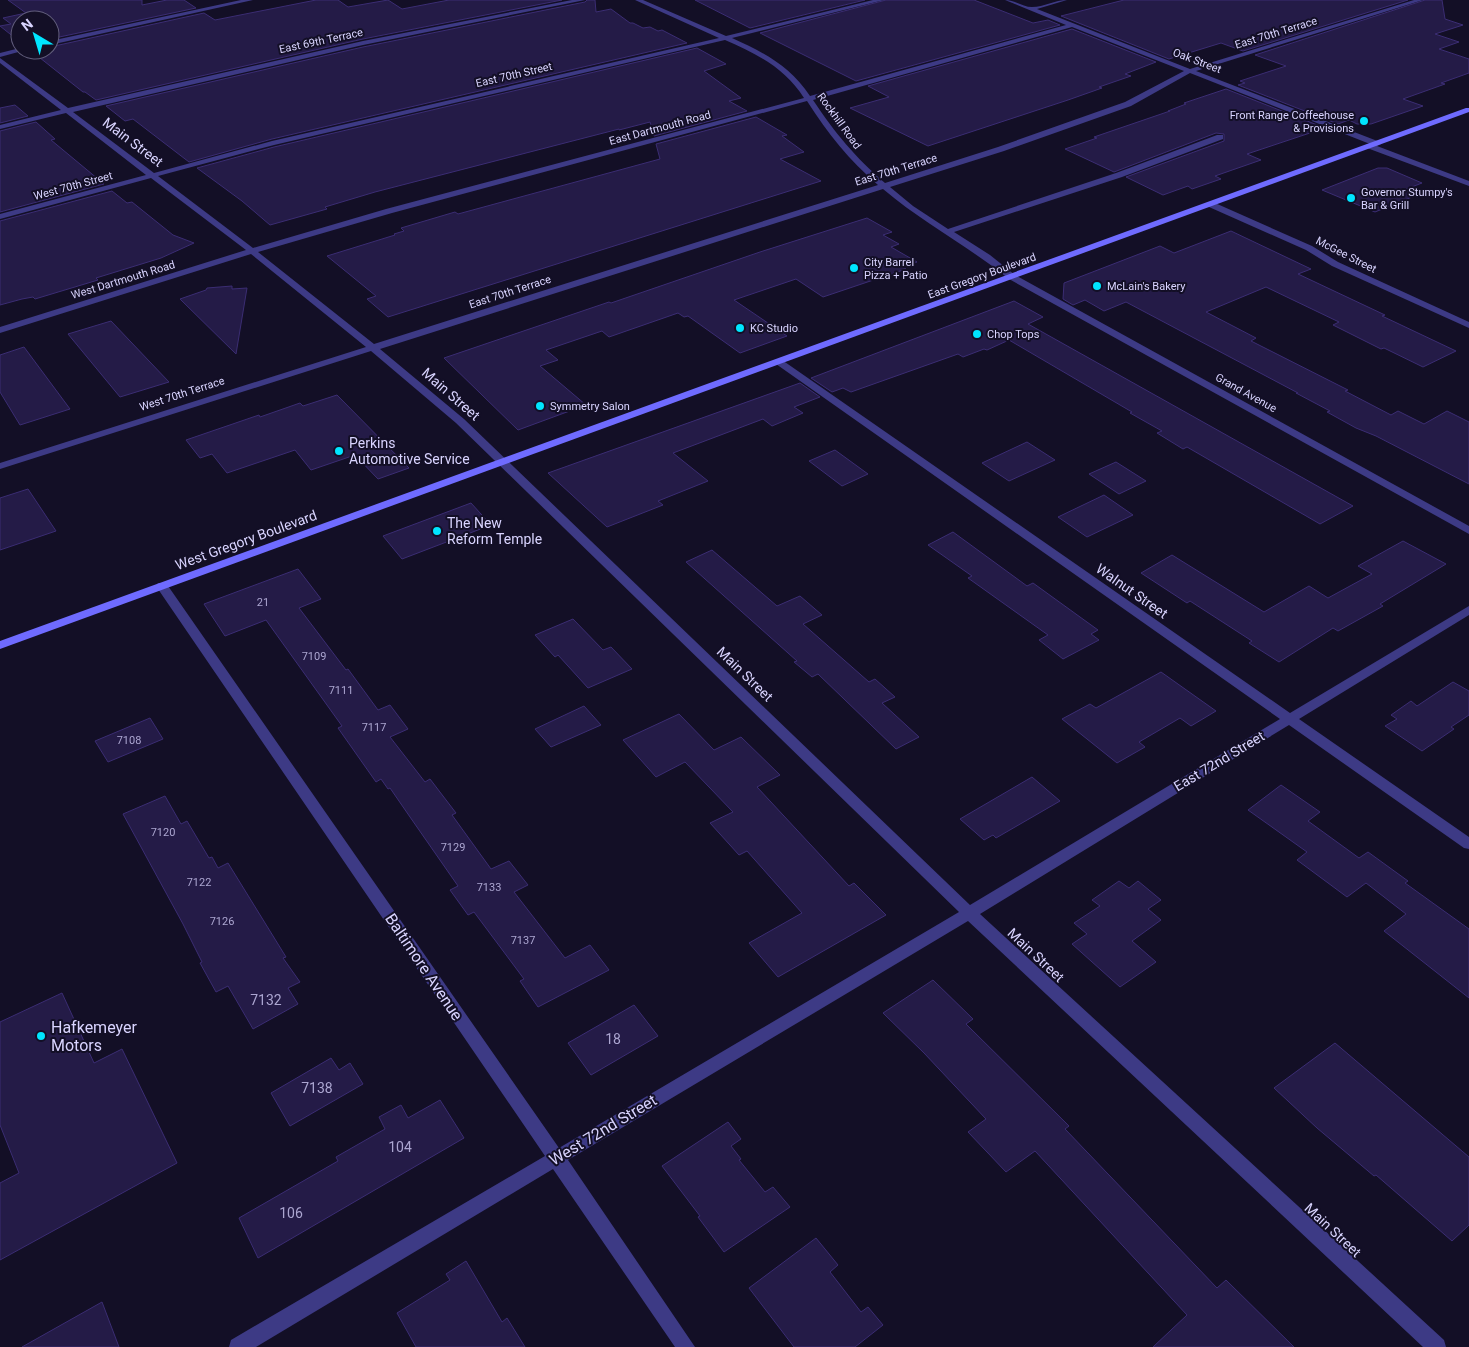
<svg xmlns="http://www.w3.org/2000/svg" width="1469" height="1347" viewBox="0 0 1469 1347" font-family="Roboto,sans-serif">
  <style>
    .building { fill: #241b47; stroke: #3b2d73 }
    .lines { fill: none; stroke-linecap: round; stroke-linejoin: round }
    .minor { fill: #3d3a85; fill-rule: evenodd }
    .secondary { fill: #6f6bff; fill-rule: evenodd }
    .poi-dot { fill: #00e5ff; stroke: #130f26; stroke-width: 2 }
    .labels { text-anchor: middle; dominant-baseline: central; stroke-width: 4; stroke-linejoin: round; paint-order: stroke }
    .far-street-label { font-size: 11px; fill: #d9d4ff; stroke: #130f26 }
    .far-poi-label { font-size: 11px; fill: #d9d4ff; stroke: #130f26; text-anchor: start }
    .number-label { font-size: 11px; fill: #aca6d1 }
    .street-label { font-size: 14px; fill: #d9d4ff; stroke: #130f26 }
    .poi-label { font-size: 14px; fill: #d9d4ff; stroke: #130f26; text-anchor: start }
    .near-number-label { font-size: 14px; fill: #aca6d1 }
    .near-street-label { font-size: 16px; fill: #d9d4ff; stroke: #130f26 }
    .near-poi-label { font-size: 16px; fill: #d9d4ff; stroke: #130f26; text-anchor: start }
  </style>
  <rect width="100%" height="100%" fill="#130f26"/>
  <g class="building">
    <polygon points="8,0 142,0 142,5 167,0 184,0 196,8 50,39 50,20 20,20 20,42 0,26 11,24 3,18 26,13"/>
    <polygon points="316,0 338,0 348,7 388,0 402,9 449,0 562,0 363,39 96,100 85,92 83,92 30,50 50,50 50,47 204,13 215,20"/>
    <polygon points="587,0 595,0 596,12 611,9 630,23 633,23 643,28 650,27 658,31 662,30 687,43 272,139 189,162 133,119 125,121 106,106 363,47 585,2"/>
    <polygon points="695,0 865,0 750,28"/>
    <polygon points="886,0 974,0 1033,23 1048,20 1060,25 856,81 760,33"/>
    <polygon points="1124,0 1408,0 1243,51 1221,43 1169,59 1061,16"/>
    <polygon points="1425,0 1442,0 1445,19 1463,25 1435,34 1459,42 1439,49 1469,59 1469,73 1441,83 1445,84 1403,99 1423,106 1371,124 1357,124 1349,120 1338,124 1238,85 1245,83 1240,81 1286,66 1255,55"/>
    <polygon points="1072,29 1156,62 1125,74 1131,76 1099,87 1102,88 1068,100 928,146 850,108 889,97 868,86"/>
    <polygon points="697,48 726,64 704,71 741,98 729,101 747,111 654,136 650,122 619,130 619,129 375,192 325,207 327,209 270,225 242,201 197,168 274,147"/>
    <polygon points="1226,89 1325,128 1247,154 1261,160 1215,176 1221,179 1192,189 1188,186 1163,195 1126,177 1224,141 1224,134 1216,133 1114,172 1065,149 1097,138 1094,137 1170,111 1168,111 1186,104 1184,103"/>
    <polygon points="15,105 28,116 0,123 0,108"/>
    <polygon points="756,117 787,135 782,136 804,152 780,159 821,181 388,317 367,299 376,296 327,256 395,235 394,234 404,231 401,228 455,212 458,214 660,159 656,144"/>
    <polygon points="36,122 55,139 51,140 104,184 0,212 0,131"/>
    <polygon points="1378,168 1387,168 1422,183 1404,190 1417,195 1375,212 1322,190"/>
    <polygon points="112,191 127,203 132,202 173,235 194,243 161,258 96,278 98,280 35,299 33,297 22,299 0,305 0,221"/>
    <polygon points="867,218 892,232 883,235 899,244 891,247 917,262 902,267 906,269 823,297 796,279 734,300 787,336 740,353 688,316 684,317 678,313 609,337 602,331 546,350 558,360 540,366 586,405 518,430 444,358 609,302 611,303 760,252"/>
    <polygon points="1231,231 1311,269 1298,274 1385,315 1382,316 1456,351 1423,367 1384,348 1381,349 1333,325 1339,322 1266,287 1206,312 1256,338 1251,341 1348,390 1345,391 1391,415 1398,411 1424,424 1447,411 1469,422 1469,484 1376,436 1356,428 1327,412 1330,411 1296,393 1298,393 1126,302 1104,311 1085,300 1073,305 1063,299 1064,283 1160,246 1174,253"/>
    <polygon points="232,286 232,289 247,288 236,354 180,299 206,290 207,288"/>
    <polygon points="1014,301 1043,317 1028,324 1353,506 1320,524 1187,447 1183,449 1157,433 1162,431 1130,413 1132,412 1009,340 987,350 984,349 963,357 958,354 851,392 843,388 832,392 811,378"/>
    <polygon points="111,321 169,382 120,397 68,334"/>
    <polygon points="24,347 70,409 20,425 0,392 0,355"/>
    <polygon points="800,383 820,397 794,407 803,413 772,426 763,419 673,453 708,481 658,501 663,505 607,527 548,473"/>
    <polygon points="337,395 409,468 378,479 355,455 311,470 295,450 227,473 212,454 200,458 186,440 259,415 260,417 300,403 303,406"/>
    <polygon points="1027,442 1055,460 1009,481 982,463"/>
    <polygon points="835,450 868,474 842,486 809,461"/>
    <polygon points="1116,462 1146,481 1119,494 1089,474"/>
    <polygon points="28,489 56,531 0,550 0,498"/>
    <polygon points="1104,495 1133,515 1087,537 1058,517"/>
    <polygon points="471,503 491,525 402,559 383,536"/>
    <polygon points="953,532 1027,586 1033,583 1098,630 1091,634 1099,640 1063,659 1039,640 1048,635 968,578 972,576 928,545"/>
    <polygon points="1403,541 1446,564 1380,604 1383,606 1338,631 1333,628 1279,662 1249,643 1252,641 1190,601 1187,603 1141,573 1172,555 1264,612 1309,586 1328,598 1372,574 1358,566"/>
    <polygon points="712,550 777,606 800,596 822,615 803,624 869,682 875,679 895,697 882,703 919,737 896,749 818,674 812,677 794,662 797,661 686,562"/>
    <polygon points="298,569 321,599 299,608 346,670 348,669 378,710 390,705 408,729 390,737 425,782 430,779 456,813 452,815 491,869 509,861 528,885 514,892 565,958 590,945 609,970 538,1007 520,981 524,979 474,912 468,915 450,890 458,886 410,817 390,788 388,789 381,779 376,782 338,728 342,726 266,620 225,636 204,604"/>
    <polygon points="573,619 603,650 611,647 632,669 588,688 558,655 555,657 535,635"/>
    <polygon points="1161,672 1216,711 1191,726 1180,718 1139,742 1145,747 1117,763 1062,719 1090,704 1096,708"/>
    <polygon points="1453,682 1469,691 1469,715 1451,727 1454,729 1422,751 1385,726 1397,719 1391,715 1411,701 1417,706"/>
    <polygon points="584,706 601,725 551,747 535,729"/>
    <polygon points="679,714 714,750 741,737 780,775 757,787 849,886 854,883 886,915 778,977 749,943 802,913 747,851 739,855 710,823 733,812 685,762 656,777 623,740"/>
    <polygon points="150,718 163,739 108,762 95,741"/>
    <polygon points="1032,777 1060,801 996,838 993,835 984,840 960,819"/>
    <polygon points="1281,785 1320,812 1308,821 1359,858 1368,852 1408,881 1405,883 1469,929 1469,998 1384,931 1406,914 1366,883 1347,897 1297,860 1307,852 1248,810"/>
    <polygon points="165,796 181,824 187,821 209,858 212,857 218,868 228,863 286,957 283,958 300,982 288,988 298,1004 253,1029 228,986 216,992 200,963 202,962 183,924 123,814"/>
    <polygon points="1119,881 1129,888 1138,881 1161,900 1148,909 1161,920 1132,941 1156,962 1120,987 1072,944 1087,934 1074,923 1100,906 1092,900"/>
    <polygon points="933,980 973,1019 966,1024 1069,1126 1065,1129 1217,1288 1226,1280 1294,1347 1153,1347 1187,1315 1035,1151 1006,1172 968,1132 986,1119 924,1053 883,1013"/>
    <polygon points="62,993 94,1063 122,1049 177,1163 0,1260 0,1183 19,1173 0,1125 0,1022"/>
    <polygon points="634,1005 658,1036 591,1075 568,1043"/>
    <polygon points="1335,1043 1469,1157 1469,1225 1452,1241 1376,1175 1374,1176 1317,1128 1274,1088"/>
    <polygon points="331,1058 339,1070 350,1063 363,1084 290,1126 271,1093"/>
    <polygon points="440,1100 464,1138 258,1258 239,1218 338,1161 336,1157 385,1129 379,1117 401,1105 408,1118"/>
    <polygon points="728,1122 741,1139 731,1146 741,1159 739,1160 765,1192 773,1187 790,1207 724,1252 698,1217 700,1216 662,1166"/>
    <polygon points="816,1238 838,1265 830,1272 861,1312 868,1307 883,1325 855,1347 794,1347 749,1288"/>
    <polygon points="466,1261 502,1322 507,1318 525,1347 416,1347 397,1313 450,1280 446,1274"/>
    <polygon points="102,1302 119,1347 22,1347"/>
  </g>
  <g class="lines">
    <g class="minor">
      <polygon points="241,0 253,0 50,45 50,41"/>
      <path d="M572,0H585L363,45L73,112L154,173L272,141L719,38L635,0H643L726,36L873,0H884L732,38C765,53 790,66 810,96L1066,25L1005,0C1015,0 1023,7 1032,7C1044,7 1055,0 1067,0L1037,9L1190,69L1414,0H1423L1196,71L1380,142L1381,144L1377,146L1469,181V186L1367,148L1366,146L1370,144L1190,73L1131,106L1004,151L890,187L913,206L948,229L1116,173L1217,135H1223V139L1122,177L954,232L990,255L1015,275L1469,526V534L1009,279C968,246 923,223 883,189L380,349L464,419L970,905L1280,719L776,364V360H782L1290,713L1469,606V615L1299,719L1469,837V849L1464,848L1289,725L980,914L1444,1340L1446,1347H1423L968,921L568,1160L695,1347H675L553,1169L256,1347H229L231,1340L545,1156L158,589L156,586L158,583H166L559,1148L959,912L456,423L371,351L0,469V463L366,347L251,254L0,333V327L246,250L151,178L0,219V214L146,175L66,113L0,129V125L61,110L0,63V58L68,108L363,41ZM1072,27L1184,71L1125,102L998,147L885,183C855,157 835,133 813,100ZM725,40C757,54 785,68 804,98L386,209L253,248L158,176L274,145ZM807,101C828,134 849,160 878,185L374,344L258,252L392,213Z"/>
      <polygon points="20,48 20,50 23,50 22,51 0,57 0,53"/>
      <polygon points="1209,203 1215,203 1312,246 1338,262 1469,322 1469,328 1332,266 1306,250 1209,207"/>
    </g>
    <polygon class="secondary" points="1466,108 1469,108 1469,112 0,649 0,641"/>
  </g>
  <g class="poi-dot">
    <circle cx="1364" cy="121" r="5"/>
    <circle cx="1351" cy="198" r="5"/>
    <circle cx="854" cy="268" r="5"/>
    <circle cx="1097" cy="286" r="5"/>
    <circle cx="740" cy="328" r="5"/>
    <circle cx="977" cy="334" r="5"/>
    <circle cx="540" cy="406" r="5"/>
    <circle cx="339" cy="451" r="5"/>
    <circle cx="437" cy="531" r="5"/>
    <circle cx="41" cy="1036" r="5"/>
  </g>
  <g class="labels">
    <g class="far-street-label">
      <text transform="translate(1276 33) rotate(-17)">East 70th Terrace</text>
      <text transform="translate(321 41) rotate(-12)">East 69th Terrace</text>
      <text transform="translate(1197 61) rotate(21)">Oak Street</text>
      <text transform="translate(514 75) rotate(-13)">East 70th Street</text>
      <text transform="translate(839 121) rotate(54)">Rockhill Road</text>
      <text transform="translate(660 128) rotate(-15)">East Dartmouth Road</text>
      <text transform="translate(896 170) rotate(-17)">East 70th Terrace</text>
      <text transform="translate(73 186) rotate(-15)">West 70th Street</text>
      <text transform="translate(1346 255) rotate(27)">McGee Street</text>
      <text transform="translate(982 276) rotate(-20)">East Gregory Boulevard</text>
      <text transform="translate(123 280) rotate(-17)">West Dartmouth Road</text>
      <text transform="translate(510 292) rotate(-18)">East 70th Terrace</text>
      <text transform="translate(1246 393) rotate(29)">Grand Avenue</text>
      <text transform="translate(182 394) rotate(-18)">West 70th Terrace</text>
    </g>
    <g class="far-poi-label">
      <text x="1354" y="115" text-anchor="end">Front Range Coffeehouse<tspan x="1354" dy="13">&amp; Provisions</tspan></text>
      <text x="1361" y="192">Governor Stumpy's<tspan x="1361" dy="13">Bar &amp; Grill</tspan></text>
      <text x="864" y="262">City Barrel<tspan x="864" dy="13">Pizza + Patio</tspan></text>
      <text x="1107" y="286">McLain's Bakery</text>
      <text x="750" y="328">KC Studio</text>
      <text x="987" y="334">Chop Tops</text>
      <text x="550" y="406">Symmetry Salon</text>
    </g>
    <g class="number-label">
      <text x="263" y="602">21</text>
      <text x="314" y="656">7109</text>
      <text x="341" y="690">7111</text>
      <text x="374" y="727">7117</text>
      <text x="129" y="740">7108</text>
      <text x="163" y="832">7120</text>
      <text x="453" y="847">7129</text>
      <text x="199" y="882">7122</text>
      <text x="489" y="887">7133</text>
      <text x="222" y="921">7126</text>
      <text x="523" y="940">7137</text>
    </g>
    <g class="street-label">
      <text transform="translate(133 142) rotate(37)">Main Street</text>
      <text transform="translate(451 394) rotate(41)">Main Street</text>
      <text transform="translate(246 540) rotate(-20)">West Gregory Boulevard</text>
      <text transform="translate(1132 591) rotate(35)">Walnut Street</text>
      <text transform="translate(745 674) rotate(44)">Main Street</text>
      <text transform="translate(1219 761) rotate(-31)">East 72nd Street</text>
      <text transform="translate(1036 955) rotate(43)">Main Street</text>
      <text transform="translate(1333 1230) rotate(43)">Main Street</text>
    </g>
    <g class="poi-label">
      <text x="349" y="443">Perkins<tspan x="349" dy="16">Automotive Service</tspan></text>
      <text x="447" y="523">The New<tspan x="447" dy="16">Reform Temple</tspan></text>
    </g>
    <g class="near-number-label">
      <text x="266" y="1000">7132</text>
      <text x="613" y="1039">18</text>
      <text x="317" y="1088">7138</text>
      <text x="400" y="1147">104</text>
      <text x="291" y="1213">106</text>
    </g>
    <g class="near-street-label">
      <text transform="translate(424 967) rotate(56)">Baltimore Avenue</text>
      <text transform="translate(603 1130) rotate(-31)">West 72nd Street</text>
    </g>
    <g class="near-poi-label">
      <text x="51" y="1027">Hafkemeyer<tspan x="51" dy="18">Motors</tspan></text>
    </g>
  </g>
  <g transform="translate(35 35) rotate(322)"><circle r="24" fill="#130f26" stroke="#625e7d"/>
  <path d="M0-4L9 19L0 12L-9 19Z" fill="#00e5ff"/>
  <text y="-8" font-size="14" font-weight="bold" text-anchor="middle" fill="#d9d4ff">N</text>
  </g>
</svg>
